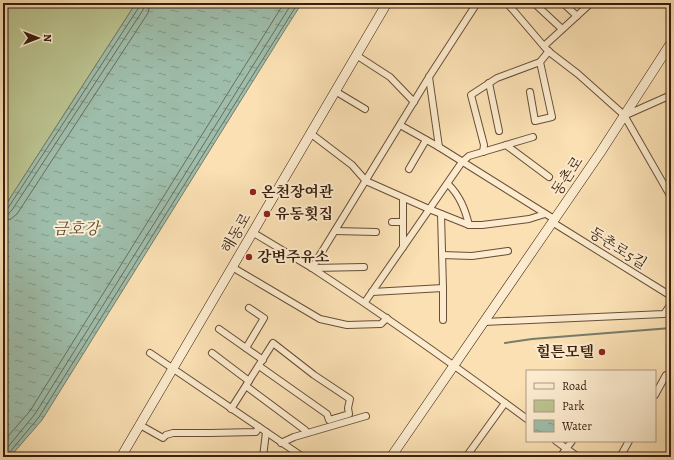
<svg xmlns="http://www.w3.org/2000/svg" width="674" height="460" viewBox="0 0 674 460" font-family="Alegreya,'Noto Serif KR',serif">
  <style>
    .park { fill: #bbc38f; stroke: #7a704e }
    .water { fill: url(#water-ripples); stroke: #757d6b }
    .lines { fill: none; stroke-linecap: round; stroke-linejoin: round }
    .shore { stroke: #6b6d5c; stroke-width: 1 }
    .stream { stroke: #757d6b; stroke-width: 2 }
    .street-casing { stroke: #684e36; stroke-width: 8 }
    .secondary-casing { stroke: #381d0d; stroke-width: 10 }
    .street { stroke: #fcebce; stroke-width: 6 }
    .secondary { stroke: #fcebce; stroke-width: 9 }
    .poi-dot { fill: #8f2418; stroke: #fcebce; stroke-width: 1.5 }
    .labels { text-anchor: middle; dominant-baseline: central; stroke-width: 4; stroke-linejoin: round; paint-order: stroke }
    .street-label { font-size: 15px; fill: #381d0d; stroke: #fcebce }
    .poi-label { font-size: 15px; font-weight: bold; fill: #381d0d; stroke: #fcebce; text-anchor: start }
    .water-label { font-size: 16px; font-style: italic; fill: #574d3c; stroke: #fcebce }
  </style>
  <defs>
    <pattern id="water-ripples" width="26" height="14" patternUnits="userSpaceOnUse"><rect width="26" height="14" fill="#9ebdaa"/><path d="M2 4q2-2 4 0t4 0M15 11q2-2 4 0t4 0" fill="none" stroke="#829989"/></pattern>
  </defs>
  <rect width="100%" height="100%" fill="#fae0b3"/>
  <filter id="stains"><feTurbulence type="fractalNoise" baseFrequency=".005" numOctaves="4"/><feColorMatrix values="0 0 0 0 .2 0 0 0 0 .09 0 0 0 0 .02 0 0 0 .5 -.17"/></filter>
  <radialGradient id="worn" r=".72"><stop offset=".6" stop-color="#630" stop-opacity="0"/><stop offset="1" stop-color="#630" stop-opacity=".3"/></radialGradient>
  <polygon class="park" points="3,3 136,3 3,209"/>
  <polygon class="water" points="136,3 302,3 286,28 42,420 10,457 3,457 3,209"/>
  <g class="lines">
    <g class="shore">
      <polyline points="3,210 8,208 139,7 139,3"/>
      <polyline points="3,215 8,214 12,210 143,10 144,3"/>
      <polyline points="3,221 11,219 17,214 148,13 150,3"/>
      <polyline points="3,442 30,411 284,3"/>
      <polyline points="3,453 35,414 292,3"/>
      <polyline points="8,457 9,453 39,417 298,3"/>
    </g>
    <polyline class="stream" points="505,343 532,339 671,328"/>
    <g class="street-casing">
      <g id="street">
        <polyline points="507,3 548,51 578,74 624,115 671,197"/>
        <polyline points="534,3 562,29"/>
        <polyline points="563,3 577,16"/>
        <polyline points="544,46 591,3"/>
        <polyline points="356,55 390,77 414,102"/>
        <polyline points="429,77 439,147"/>
        <polyline points="489,83 499,131"/>
        <polyline points="335,91 365,109"/>
        <polyline points="530,92 535,121 552,117 540,62 549,51"/>
        <polyline points="626,115 671,95"/>
        <polyline points="400,125 439,147 554,219"/>
        <polyline points="310,133 352,165 366,181 429,209 469,225 482,225 529,219 545,214"/>
        <polyline points="506,145 549,177"/>
        <polyline points="483,152 484,145 471,95 497,78 540,62"/>
        <polyline points="409,169 426,140"/>
        <path d="M448,184C460,196 465,209 469,225"/>
        <polyline points="403,198 403,247"/>
        <polyline points="392,222 403,222"/>
        <polyline points="552,222 671,296"/>
        <polyline points="335,231 376,232"/>
        <polyline points="252,232 312,268 429,77 477,3"/>
        <polyline points="442,255 472,256 508,251"/>
        <polyline points="232,267 320,319 347,325 381,324 387,318"/>
        <path d="M312,268C385,316 457,367 527,419"/>
        <polyline points="312,268 364,267"/>
        <polyline points="443,288 443,320"/>
        <polyline points="372,292 443,288 441,214"/>
        <polyline points="365,302 462,162 469,156 533,137"/>
        <polyline points="484,322 664,314 671,304"/>
        <polyline points="219,329 263,360"/>
        <polyline points="246,348 264,318 249,308"/>
        <polyline points="150,353 303,457"/>
        <polyline points="212,353 249,381"/>
        <polyline points="246,386 305,430 307,433"/>
        <polyline points="655,395 666,375 671,375"/>
        <polyline points="231,409 273,343 314,375 350,399 348,408 349,414 329,420 327,414 259,366"/>
        <polyline points="140,425 163,438 166,435 173,433 210,433 256,432 259,427"/>
        <polyline points="556,441 578,457"/>
        <polyline points="281,443 294,437 366,416"/>
        <polyline points="263,457 266,432"/>
        <polyline points="466,457 505,403"/>
        <polyline points="560,457 572,441"/>
        <polyline points="620,457 629,441"/>
      </g>
    </g>
    <g class="secondary-casing">
      <g id="secondary">
        <polyline points="121,457 387,3"/>
        <polyline points="391,457 600,153 671,43"/>
      </g>
    </g>
    <use href="#street" class="street"/>
    <use href="#secondary" class="secondary"/>
  </g>
  <g class="poi-dot">
    <circle cx="253" cy="192" r="4"/>
    <circle cx="267" cy="214" r="4"/>
    <circle cx="249" cy="257" r="4"/>
    <circle cx="602" cy="352" r="4"/>
  </g>
  <g class="labels">
    <g class="street-label">
      <text transform="translate(567 176) rotate(-56)">동촌로</text>
      <text transform="translate(236 233) rotate(-60)">해동로</text>
      <text transform="translate(618 248) rotate(32)">동촌로5길</text>
    </g>
    <g class="poi-label">
      <text x="261" y="192">온천장여관</text>
      <text x="275" y="214">유동횟집</text>
      <text x="257" y="257">강변주유소</text>
      <text x="594" y="352" text-anchor="end">힐튼모텔</text>
    </g>
    <g class="water-label">
      <text x="76" y="229">금호강</text>
    </g>
  </g>
  <rect width="674" height="460" fill="none" stroke="#fae0b3" stroke-width="16"/>
  <rect x="4" y="4" width="666" height="452" fill="none" stroke="#381d0d" stroke-width="2"/>
  <rect x="8" y="8" width="658" height="444" fill="none" stroke="#381d0d"/>
  <rect x="526" y="370" width="130" height="72" fill="#fcebce" stroke="#ae9981"/>
  <rect x="534" y="383" width="20" height="6" fill="#fcebce" stroke="#ae9981"/>
  <text x="562" y="390" font-size="12" fill="#381d0d">Road</text>
  <rect x="534" y="400" width="20" height="12" fill="#bbc38f" stroke="#ae9981"/>
  <text x="562" y="410" font-size="12" fill="#381d0d">Park</text>
  <rect x="534" y="420" width="20" height="12" fill="url(#water-ripples)" stroke="#ae9981"/>
  <text x="562" y="430" font-size="12" fill="#381d0d">Water</text>
  <g transform="translate(38 38) rotate(90)" stroke="#fcebce" stroke-width="3" paint-order="stroke">
  <path d="M0-3L7 15L0 10L-7 15Z" fill="#381d0d"/>
  <text y="-6" font-size="11" font-weight="bold" text-anchor="middle" fill="#381d0d">N</text>
  </g>
  <rect width="100%" height="100%" filter="url(#stains)"/>
  <rect width="100%" height="100%" fill="url(#worn)"/>
</svg>
